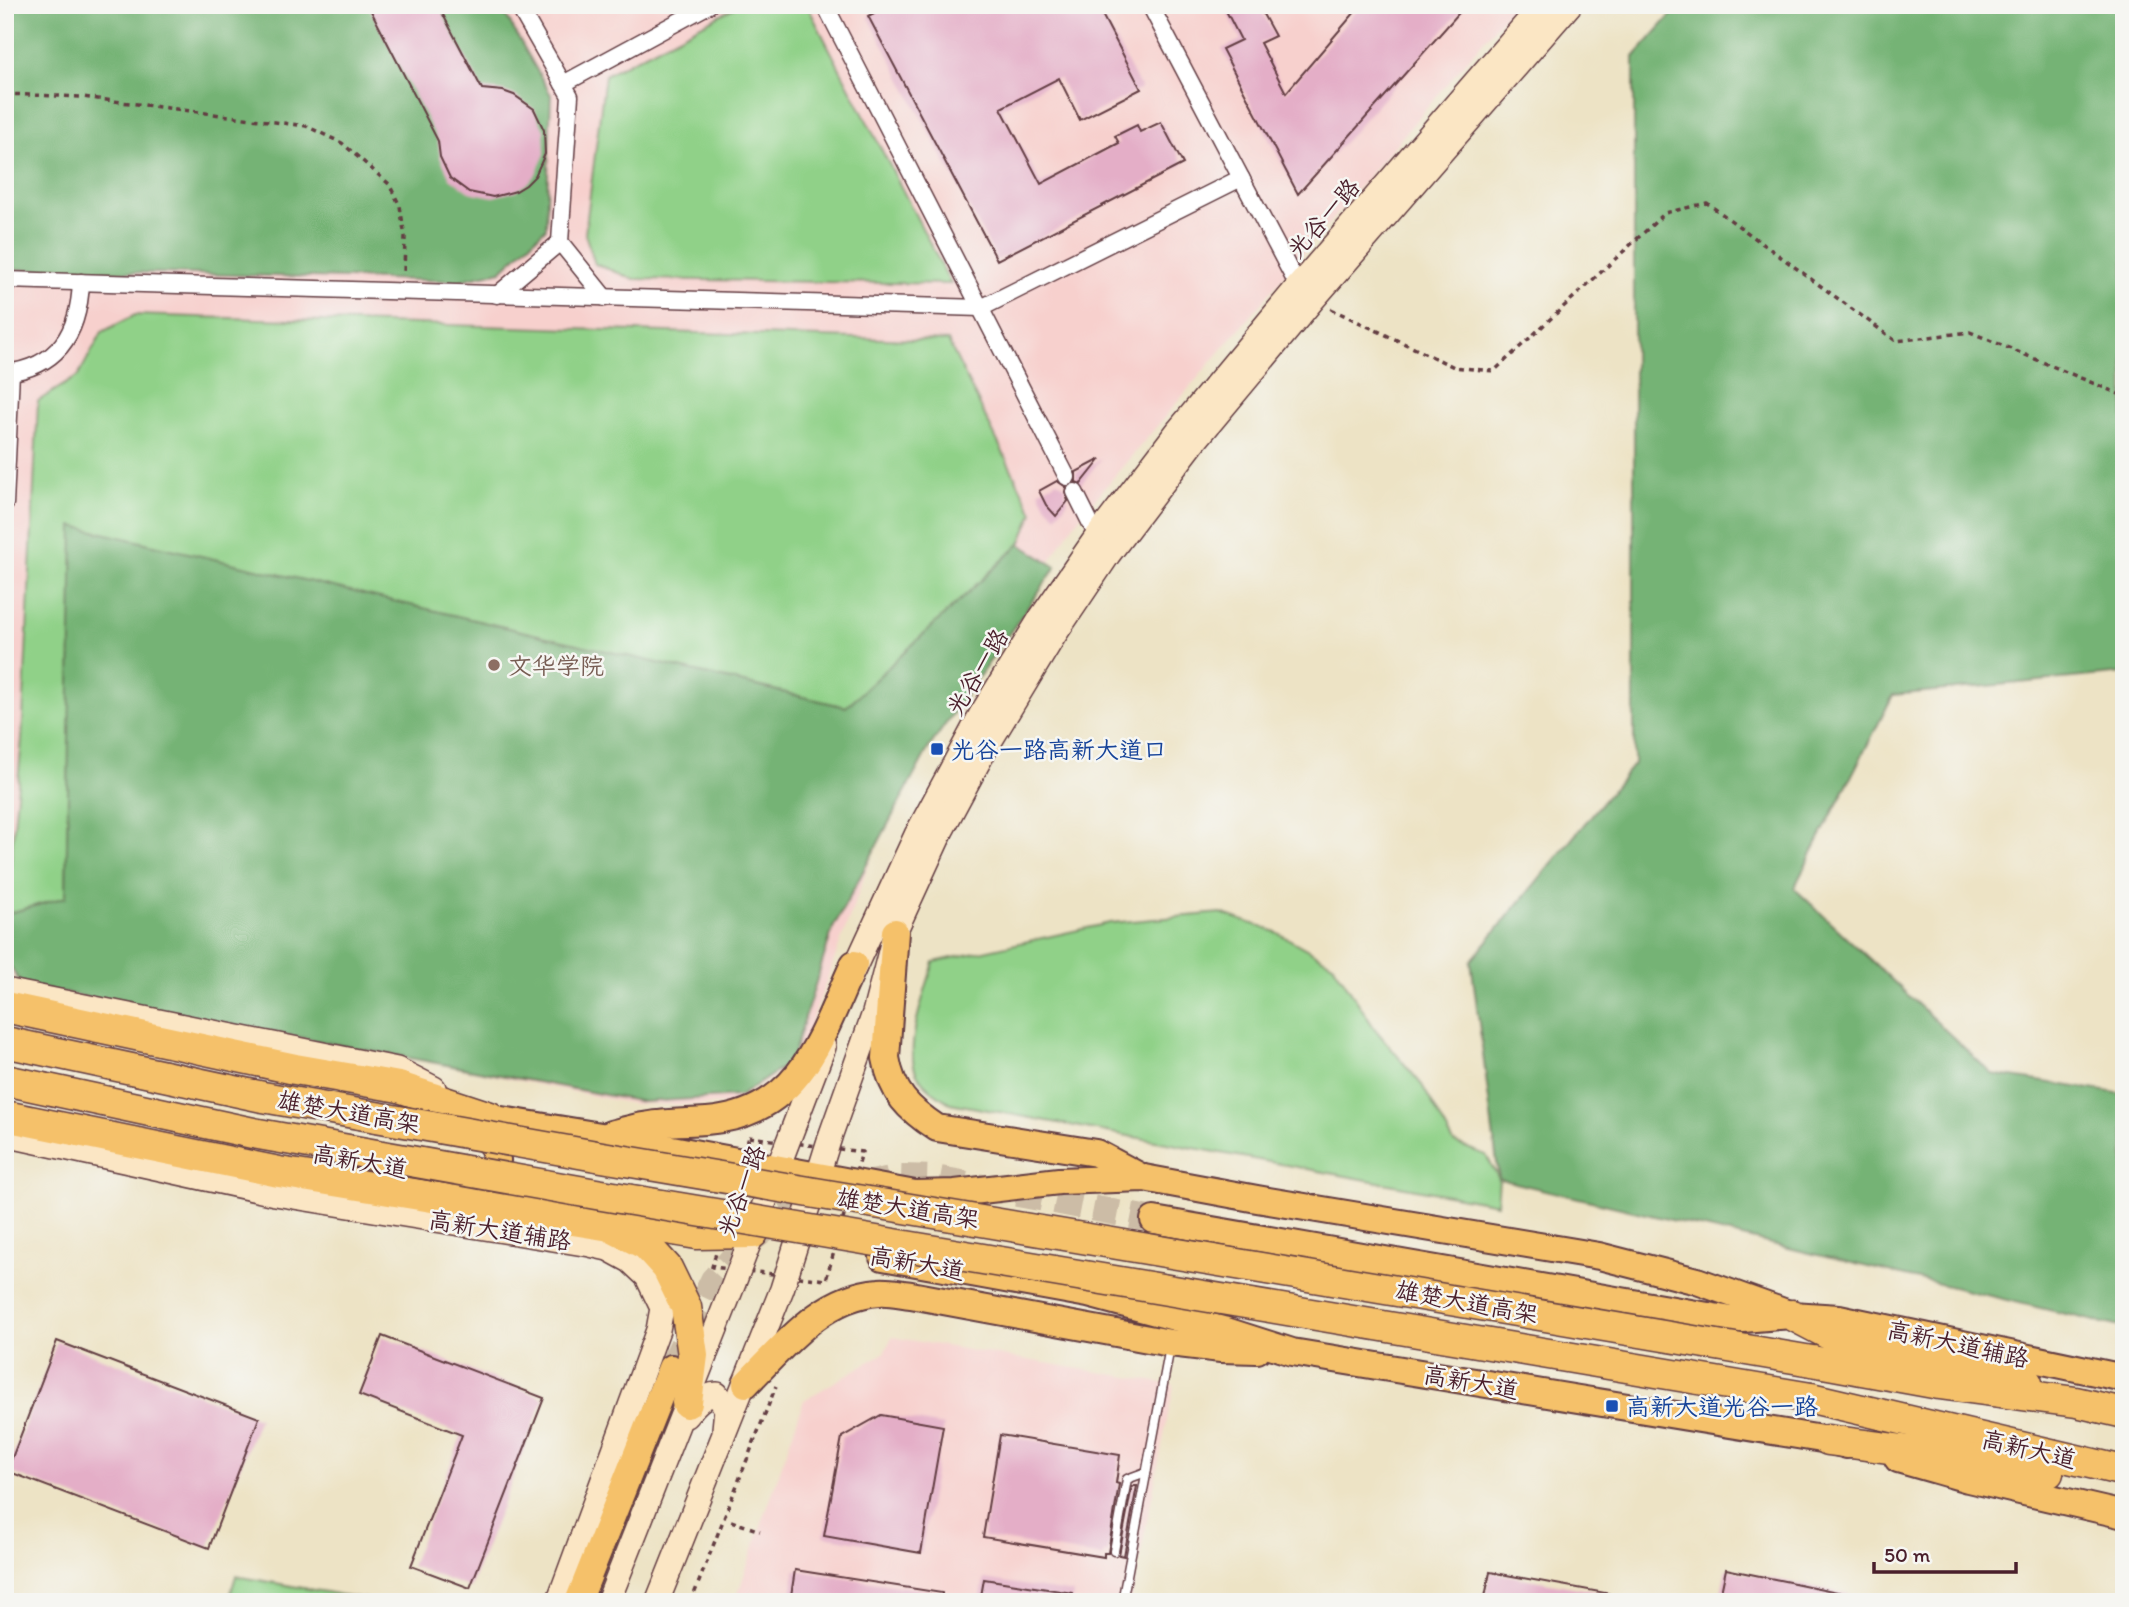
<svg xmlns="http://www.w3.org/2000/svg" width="2129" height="1607" viewBox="0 0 2129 1607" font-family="Itim,'LXGW WenKai TC',sans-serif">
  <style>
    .built { fill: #f7d0cd }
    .green { fill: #90d188; stroke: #6d785a; stroke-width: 2 }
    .forest { fill: #74b374; stroke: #5f6950; stroke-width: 2 }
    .building { fill: #e4aec7 }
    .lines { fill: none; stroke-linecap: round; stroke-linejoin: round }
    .primary-tunnel { stroke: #ccbca6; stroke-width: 26; stroke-dasharray: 26 13; stroke-linecap: butt }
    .lane-casing { stroke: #623c42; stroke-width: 11 }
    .street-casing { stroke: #623c42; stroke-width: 19 }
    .secondary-casing { stroke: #623c42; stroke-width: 26 }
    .primary-casing { stroke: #623c42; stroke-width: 30 }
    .highway-casing { stroke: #623c42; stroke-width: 33 }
    .path { stroke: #623c42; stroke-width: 3.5; stroke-dasharray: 5 5; stroke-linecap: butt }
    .lane { stroke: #fff; stroke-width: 8 }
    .street { stroke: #fff; stroke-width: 16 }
    .secondary { stroke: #fbe6c4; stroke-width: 23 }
    .primary { stroke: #f5c16b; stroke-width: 26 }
    .highway { stroke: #f5c16b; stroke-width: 30 }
    .highway-bridge-casing { stroke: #623c42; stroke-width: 33; stroke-linecap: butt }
    .highway-bridge { stroke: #f5c16b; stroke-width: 30 }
    .education-dot { fill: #8d6e63; stroke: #f6f6f2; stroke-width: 2.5 }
    .transit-dot { fill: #1a4fb4; stroke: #f6f6f2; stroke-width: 2.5 }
    .labels { text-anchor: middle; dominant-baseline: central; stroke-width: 5; stroke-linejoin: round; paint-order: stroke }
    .street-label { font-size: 24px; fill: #4a1f2b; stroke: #f6f6f2 }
    .education-label { font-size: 24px; fill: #785e54; stroke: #f6f6f2; text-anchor: start }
    .transit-label { font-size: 24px; fill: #164399; stroke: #f6f6f2; text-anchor: start }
  </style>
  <rect width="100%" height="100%" fill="#f6f6f2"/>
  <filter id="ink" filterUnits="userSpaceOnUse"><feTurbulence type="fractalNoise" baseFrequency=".0143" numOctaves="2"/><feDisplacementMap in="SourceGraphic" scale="14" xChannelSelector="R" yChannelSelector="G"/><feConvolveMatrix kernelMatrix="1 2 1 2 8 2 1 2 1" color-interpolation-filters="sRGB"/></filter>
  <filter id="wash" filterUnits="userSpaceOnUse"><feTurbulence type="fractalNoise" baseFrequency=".00686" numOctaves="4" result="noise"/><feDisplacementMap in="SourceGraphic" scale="28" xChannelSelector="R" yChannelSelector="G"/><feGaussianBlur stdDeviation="1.57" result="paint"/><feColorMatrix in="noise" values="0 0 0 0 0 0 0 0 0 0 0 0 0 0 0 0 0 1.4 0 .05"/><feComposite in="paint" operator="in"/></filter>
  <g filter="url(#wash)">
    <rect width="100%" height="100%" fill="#ede3c5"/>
    <g class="built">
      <polygon points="5,5 1514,5 1074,524 890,806 797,1062 730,1105 633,1104 5,975"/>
      <polygon points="892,1337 1174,1385 1131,1602 735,1602 804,1400 884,1353"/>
    </g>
    <g class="green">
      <polygon points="739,5 807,5 951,284 634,279 595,264 585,234 605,75"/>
      <polygon points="135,315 948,341 1033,513 1020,544 846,707 74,527 66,897 6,914 22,739 38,401 78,376 102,332"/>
      <path d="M1221,913L1276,932L1333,964L1375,1029L1422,1085L1454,1143L1486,1155L1499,1179L1497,1204L950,1103C938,1095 924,1087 917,1074C903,1049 926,989 934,962L1110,923Z"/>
      <polygon points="236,1576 381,1602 228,1602"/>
    </g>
    <g class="forest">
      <polygon points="5,5 500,5 551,95 546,228 501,271 457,281 5,269"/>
      <polygon points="1680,5 2124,5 2124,673 1893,695 1794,888 1992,1074 2124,1094 2124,1328 1499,1179 1471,961 1634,764 1634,57"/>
      <polygon points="73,526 846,707 1020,544 1056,567 928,749 833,928 791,1062 740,1096 643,1102 22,985 5,958 6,914 66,897"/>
    </g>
    <g id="blocks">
      <g class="building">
        <polygon points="368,5 438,5 482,89 503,91 514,95 534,109 544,130 545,154 535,176 526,185 516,191 493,197 469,192 450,178 440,157 438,141"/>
        <polygon points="890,5 1097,5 1141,89 1080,120 1059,78 1001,108 1041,184 1119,143 1115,136 1137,125 1140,132 1161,122 1183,164 997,260 868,16"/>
        <polygon points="1223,5 1258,5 1275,36 1260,43 1286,93 1361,5 1466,5 1298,194 1222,49 1241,40"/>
        <polygon points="1101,459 1081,484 1076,482 1076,472"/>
        <polygon points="1057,481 1066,487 1065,492 1068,501 1056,516 1046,505 1039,491"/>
        <polygon points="382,1336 544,1398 470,1588 411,1566 462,1435 359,1395"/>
        <polygon points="57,1341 259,1418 209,1548 7,1471"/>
        <polygon points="881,1415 943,1426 921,1553 824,1536 842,1437"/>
        <polygon points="1000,1435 1120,1455 1116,1483 1119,1484 1108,1553 1104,1553 1104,1557 983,1537"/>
        <polygon points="1132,1486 1137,1486 1124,1556 1119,1555"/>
        <polygon points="1726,1569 1852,1595 1851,1602 1719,1602"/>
        <polygon points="795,1570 942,1593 942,1602 790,1602"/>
        <polygon points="1490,1572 1611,1594 1611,1602 1484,1602"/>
        <polygon points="984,1579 1073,1593 1072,1602 980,1602"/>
      </g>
    </g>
  </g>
  <g filter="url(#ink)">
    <use href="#blocks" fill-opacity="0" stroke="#623c42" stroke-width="2"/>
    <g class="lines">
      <g class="primary-tunnel">
        <polyline points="863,1185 899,1177 935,1178 1154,1220"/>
        <polyline points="671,1368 713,1280 745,1245 779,1219 826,1193"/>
      </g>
      <g class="lane-casing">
        <g id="lane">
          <polyline points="1114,1551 1127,1479 1146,1472"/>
          <polyline points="1122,1602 1170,1347"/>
        </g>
      </g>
      <g class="street-casing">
        <g id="street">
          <polyline points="518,5 570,96 560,242 605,298"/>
          <polyline points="825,5 1067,477"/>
          <polyline points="1150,5 1298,286"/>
          <polyline points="563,84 709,5"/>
          <polyline points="5,280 981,308 1241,178"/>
          <polyline points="497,295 560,242"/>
          <path d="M5,373C59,367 79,332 81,282"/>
          <polyline points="1075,492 1097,536"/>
          <polyline points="5,504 11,372"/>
        </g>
      </g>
      <g class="secondary-casing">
        <g id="secondary">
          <polyline points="848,982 916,835 981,714 1041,617 1097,536 1179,429 1298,286 1542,5"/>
          <polyline points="5,990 397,1069 434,1088"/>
          <polyline points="5,1135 275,1194 590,1245 608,1249 630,1261 647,1277 662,1308 658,1330 558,1602"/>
          <path d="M686,1416C695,1405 702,1395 717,1394L726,1409L724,1429"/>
          <polyline points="608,1602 734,1283 824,1047"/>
          <polyline points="657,1602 782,1289 831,1134 874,1013 895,932 942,830 985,750 1054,636 1109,554 1192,445 1313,300 1570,5"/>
        </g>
      </g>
      <g class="primary-casing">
        <g id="primary">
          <path d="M895,932L886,1058C892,1093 908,1109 937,1128L1096,1153L1139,1176"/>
          <polyline points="470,1115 601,1136 915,1194 955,1193 1059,1181 1144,1178 1257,1199 1599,1256 1697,1281 1792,1315"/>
          <path d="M611,1134C626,1130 642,1125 658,1124C679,1121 701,1123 722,1119C805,1105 823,1030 854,964"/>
          <polyline points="466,1180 488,1171 497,1160 493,1146 473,1125"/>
          <polyline points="1154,1220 1731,1320 1792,1315 1839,1318 2124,1378"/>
          <polyline points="883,1257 1088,1294 1223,1330 1292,1352 1828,1440 1847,1445"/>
          <path d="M746,1384C783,1347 822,1296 879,1292C889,1291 901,1294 911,1295L1170,1343L1221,1349L1257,1350"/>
          <polyline points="1898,1459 1968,1479 2124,1515"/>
          <polyline points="578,1602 671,1368"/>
        </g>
      </g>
      <g class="highway-casing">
        <g id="highway">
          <polyline points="5,1007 295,1069 399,1087 490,1117"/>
          <polyline points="5,1116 279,1172 610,1226 655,1227 697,1234 753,1233"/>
          <polyline points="613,1228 646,1245 667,1268 686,1307 693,1355 687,1403"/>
          <polyline points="1792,1315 1834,1337 1980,1366 2027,1383"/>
          <polyline points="1812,1361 1939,1384 2076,1402 2124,1413"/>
          <polyline points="1811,1398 2124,1471"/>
          <polyline points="1828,1440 1971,1459 2048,1473"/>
        </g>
      </g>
      <g class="path">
        <polyline points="5,94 83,97 306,126 342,143 389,184 400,206 405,237 404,274"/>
        <polyline points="1331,309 1454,367 1494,371 1665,213 1707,203 1896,341 1970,332 2124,396"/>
        <polygon points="749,1137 862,1152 826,1280 712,1267"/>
        <polyline points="731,1521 760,1531"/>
        <polyline points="691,1602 776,1386"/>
      </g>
      <use href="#lane" class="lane"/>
      <use href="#street" class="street"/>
      <use href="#secondary" class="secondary"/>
      <use href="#primary" class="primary"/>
      <use href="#highway" class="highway"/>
      <g class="highway-bridge-casing">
        <g id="highway-bridge">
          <polyline points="5,1042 263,1097 602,1157 1812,1361"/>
          <polyline points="5,1080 253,1133 596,1194 1811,1398"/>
        </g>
      </g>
      <use href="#highway-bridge" class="highway-bridge"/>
    </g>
  </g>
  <circle class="education-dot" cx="494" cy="665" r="7"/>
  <g class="transit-dot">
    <rect x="930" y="742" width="14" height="14" rx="3.5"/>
    <rect x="1605" y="1399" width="14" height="14" rx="3.5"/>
  </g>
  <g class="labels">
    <g class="street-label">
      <text transform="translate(1323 218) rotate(-49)">光谷一路</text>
      <text transform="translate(977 672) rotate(-59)">光谷一路</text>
      <text transform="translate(349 1112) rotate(10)">雄楚大道高架</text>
      <text transform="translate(360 1161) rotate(10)">高新大道</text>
      <text transform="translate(741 1191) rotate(-70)">光谷一路</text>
      <text transform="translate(908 1208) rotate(9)">雄楚大道高架</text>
      <text transform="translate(500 1230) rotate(9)">高新大道辅路</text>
      <text transform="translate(917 1263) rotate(10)">高新大道</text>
      <text transform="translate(1467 1302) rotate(10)">雄楚大道高架</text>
      <text transform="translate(1958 1344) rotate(12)">高新大道辅路</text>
      <text transform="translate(1471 1382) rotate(10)">高新大道</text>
      <text transform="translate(2029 1449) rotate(13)">高新大道</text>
    </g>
    <g class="education-label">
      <text x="508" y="665">文华学院</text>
    </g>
    <g class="transit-label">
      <text x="951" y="749">光谷一路高新大道口</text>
      <text x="1626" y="1406">高新大道光谷一路</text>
    </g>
  </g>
  <rect width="2129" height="1607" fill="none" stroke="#f6f6f2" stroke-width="28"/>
  <path d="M1874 1562v10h142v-10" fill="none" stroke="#4a1f2b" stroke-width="3.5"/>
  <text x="1884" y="1562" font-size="21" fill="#4a1f2b" stroke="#f6f6f2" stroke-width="5" paint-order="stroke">50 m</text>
</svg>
